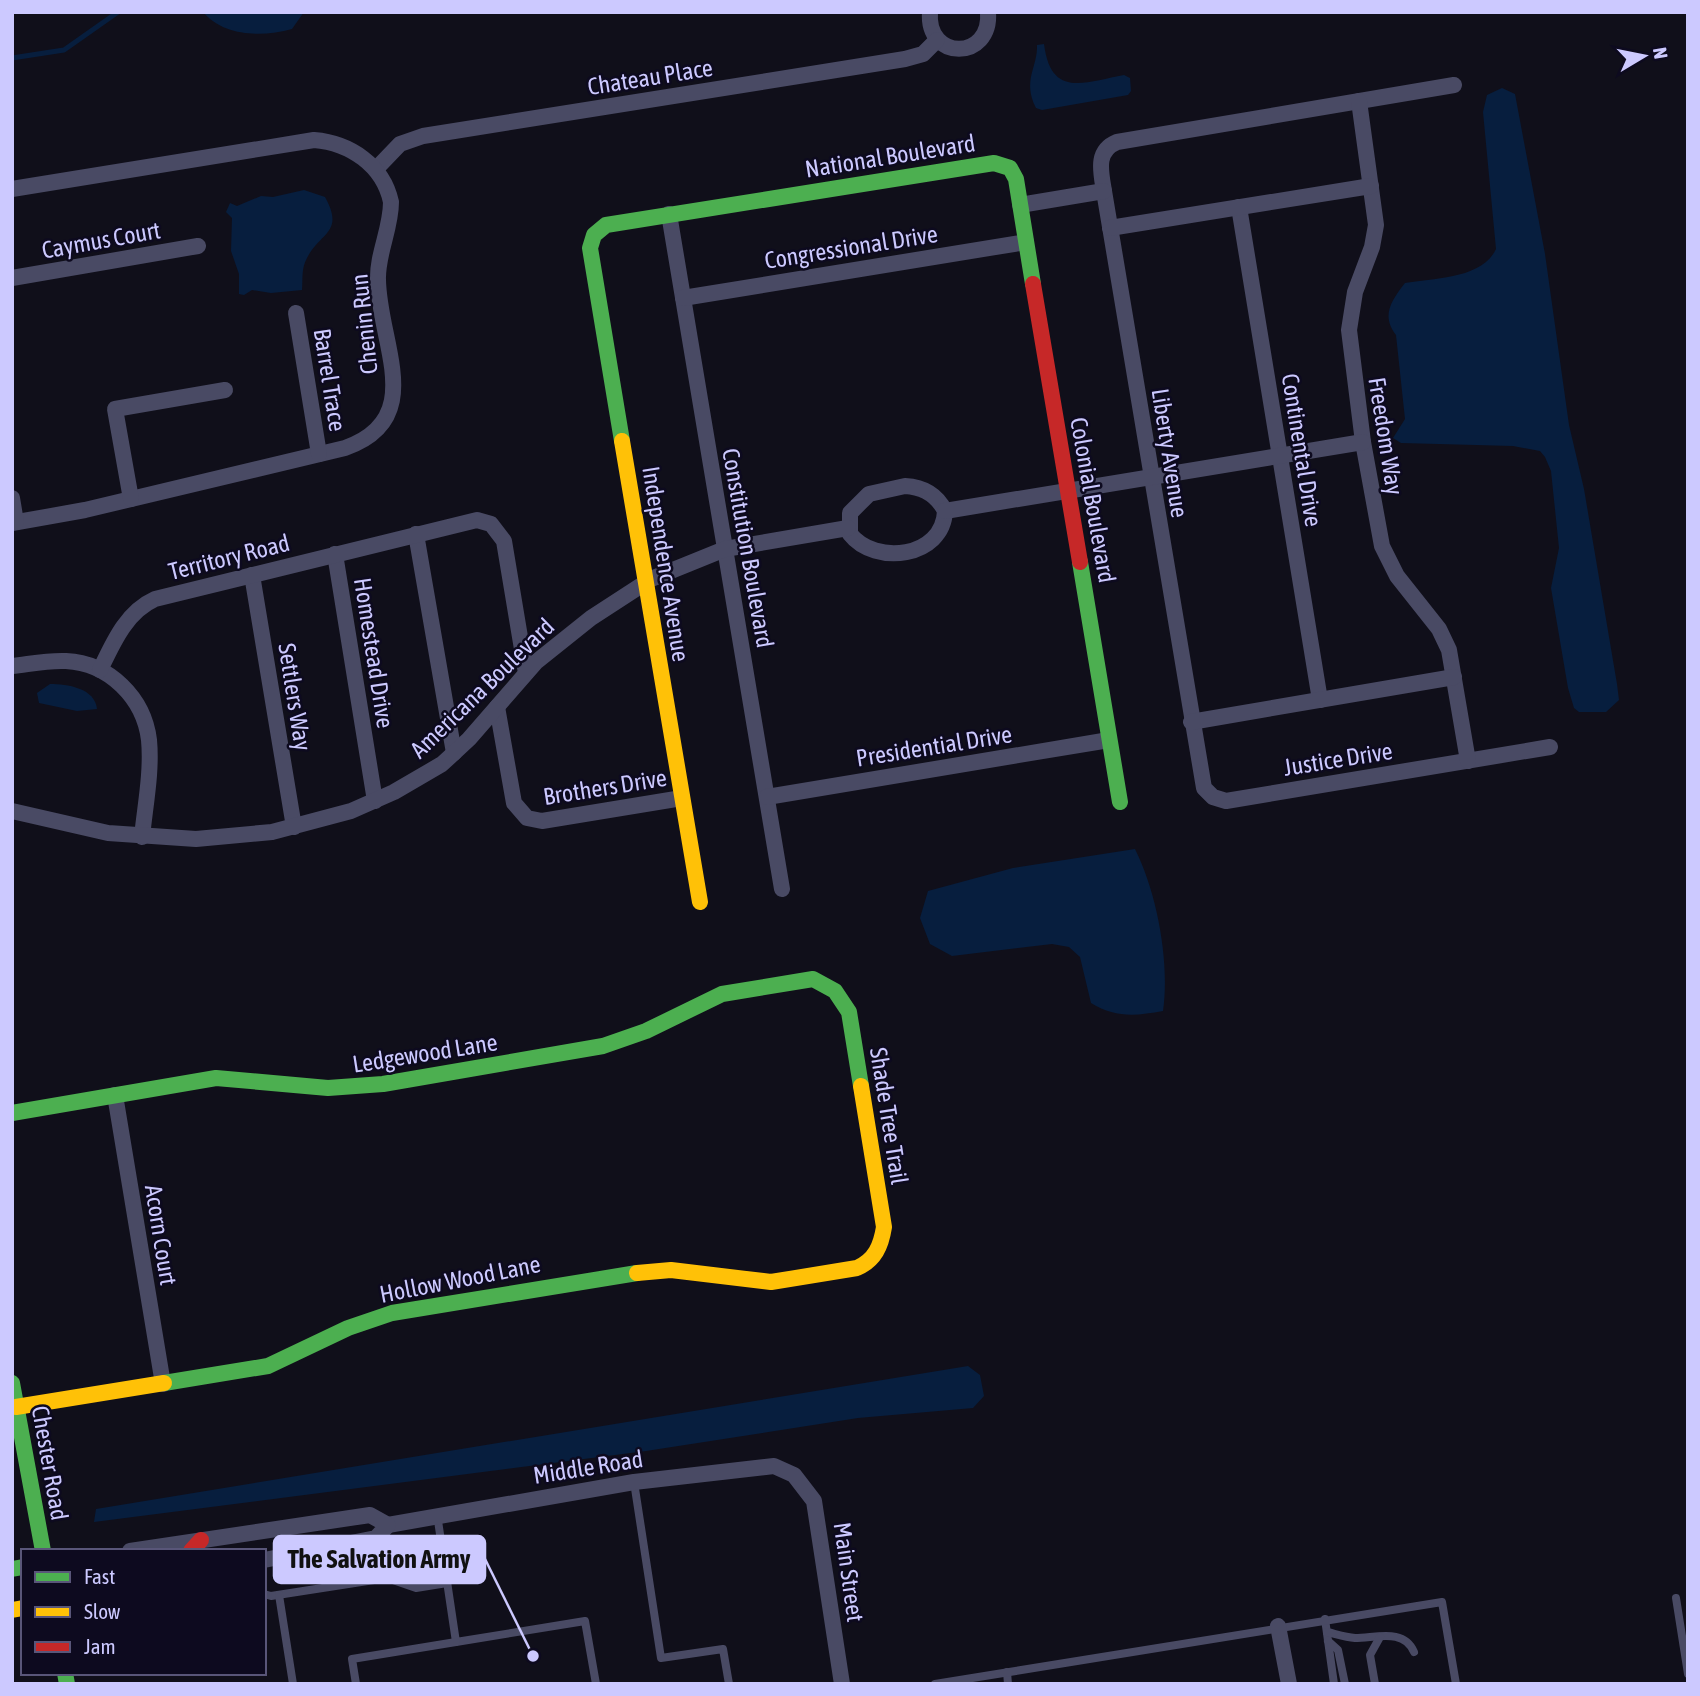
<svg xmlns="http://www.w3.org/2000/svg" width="1700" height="1696" viewBox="0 0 1700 1696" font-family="'Asap Condensed',sans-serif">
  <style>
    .water { fill: #071e3e }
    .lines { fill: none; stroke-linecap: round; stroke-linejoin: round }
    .stream { stroke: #071e3e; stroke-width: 5 }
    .lane { stroke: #494a64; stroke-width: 8 }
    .street { stroke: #494a64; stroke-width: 16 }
    .fast { stroke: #4caf50; stroke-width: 16 }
    .slow { stroke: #ffc107; stroke-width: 16 }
    .jam { stroke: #c62828; stroke-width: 16 }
    .labels { text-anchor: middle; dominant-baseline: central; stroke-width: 5; stroke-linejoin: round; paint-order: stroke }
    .street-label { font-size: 24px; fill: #ccc9ff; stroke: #0d0a1f }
    .leader { fill: none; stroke: #ccc9ff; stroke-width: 2.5 }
    .callout-dot { fill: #ccc9ff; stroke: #0d0a1f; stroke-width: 2.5 }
    .callout { fill: #ccc9ff; stroke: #ccc9ff; stroke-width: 2.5 }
    .callout-label { font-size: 26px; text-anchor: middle; font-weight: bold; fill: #111 }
  </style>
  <rect width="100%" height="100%" fill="#100f1a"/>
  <g class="water">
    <path d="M203,12H304L292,29C263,37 224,37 203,12Z"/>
    <path d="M1044,44C1051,99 1085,82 1124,75L1130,78L1131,91L1128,95L1042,110L1036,108C1022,80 1038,67 1037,45Z"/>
    <path d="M1502,88L1515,94L1545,254L1569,425L1584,489L1617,684L1619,700L1606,712H1579L1574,708L1568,688L1551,588L1559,548L1551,471L1545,457L1540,451L1513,446L1401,443L1393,438L1405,419L1396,335C1381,316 1391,301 1405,283C1434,278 1482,279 1496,249L1483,112L1487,95Z"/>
    <path d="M304,190L325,197C345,233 320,232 307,258C301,269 303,279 302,290L271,293L252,290L244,295L239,294V274L231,251L232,218L226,212L230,203L237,206L261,196L273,197Z"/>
    <path d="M50,684C67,684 95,688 97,709L77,711L39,703L37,693Z"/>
    <path d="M1135,849C1157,893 1170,962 1163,1011C1136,1016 1115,1018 1091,1003L1080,957L1069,947L1052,944L952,956L930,944L920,918L928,891L1013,868Z"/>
    <polygon points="968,1366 980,1375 984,1396 973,1408 858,1418 646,1451 94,1522 96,1509"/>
  </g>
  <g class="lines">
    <polyline class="stream" points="12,58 64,50 118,12"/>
    <g class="lane">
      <polyline points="634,1482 661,1658 723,1649 729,1684"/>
      <polyline points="437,1514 456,1642 585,1621 596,1684"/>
      <polyline points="264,1594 271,1596 387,1578 416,1588 447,1583"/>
      <polyline points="279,1595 293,1684"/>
      <polyline points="1676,1598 1688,1674"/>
      <polyline points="1325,1619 1334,1684"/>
      <path d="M1327,1632C1336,1634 1345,1637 1355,1638C1376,1638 1404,1628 1414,1652"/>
      <polyline points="1328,1641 1338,1650 1345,1684"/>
      <polyline points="1007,1672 1008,1684"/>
      <polyline points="356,1684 352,1659 456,1642"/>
      <polyline points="935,1684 1442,1602 1456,1684"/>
      <polyline points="1375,1684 1370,1655 1380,1637"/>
    </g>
    <g class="street">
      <path d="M930,12C926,61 992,61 988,12"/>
      <path d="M1454,85L1117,142C1095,151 1101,172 1104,191L1204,788L1213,797L1226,801L1550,747"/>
      <polyline points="1359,101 1376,225 1372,247 1355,292 1349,330 1363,442 1382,546 1397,576 1439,629 1449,650 1468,761"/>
      <polyline points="376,169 400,144 423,136 905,59 923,54 937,40"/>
      <path d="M12,189L314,140C350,143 383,165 391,202C391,229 377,254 378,280C379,344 428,419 345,448L85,510L12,523"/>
      <polyline points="1020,205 1104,191"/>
      <polyline points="1239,207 1320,700"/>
      <polyline points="669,214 782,889"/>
      <polyline points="1110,228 1371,186"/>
      <polyline points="12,278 198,246"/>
      <polyline points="683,298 1026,242"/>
      <polyline points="296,313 319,454"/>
      <path d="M905,486C924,487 937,495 945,511C943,558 875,566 850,534V513L869,494Z"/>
      <polyline points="12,498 16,522"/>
      <polyline points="131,499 115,409 225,390"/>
      <polyline points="945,511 1363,442"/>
      <polyline points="416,534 454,753"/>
      <polyline points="335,554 375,801"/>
      <polyline points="252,575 294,827"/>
      <path d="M12,666C30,664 48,660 66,661C109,663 144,698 149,740C152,772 145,806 142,837"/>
      <path d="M100,670C113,643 126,612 155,599L477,520L491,524L504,541L526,673"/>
      <polyline points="497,707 514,803 527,818 542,821 682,798"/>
      <polyline points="1191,722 1454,677"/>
      <polyline points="767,797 1109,740"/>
      <polyline points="12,811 108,833 196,839 272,832 351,811 394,792 442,764 469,739 536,662 591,618 651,579 725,549 848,528"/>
      <polyline points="115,1095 163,1384"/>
      <polyline points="388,1525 634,1482 774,1466 794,1475 814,1501 842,1684"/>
      <polyline points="130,1551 370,1515 388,1525 376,1538 264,1560"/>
      <polyline points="1278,1626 1289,1684"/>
    </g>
    <g class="fast">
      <polyline points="622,441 590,248 594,235 606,225 994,163 1010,168 1016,179 1033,284"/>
      <polyline points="1080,562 1120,802"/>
      <polyline points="12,1113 216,1078 328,1088 383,1084 603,1046 646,1031 722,994 813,979 835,991 849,1012 861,1086"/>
      <polyline points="12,1383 43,1551"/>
      <polyline points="164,1383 268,1366 348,1328 392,1313 637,1273"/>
      <polyline points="12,1569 23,1567"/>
      <polyline points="65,1673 67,1684"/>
    </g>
    <g class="slow">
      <polyline points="622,441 700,902"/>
      <path d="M637,1273L671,1270L771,1282L857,1268C875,1260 881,1246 884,1227L861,1086"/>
      <polyline points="16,1407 164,1383"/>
      <polyline points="12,1610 23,1608"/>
    </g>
    <g class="jam">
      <polyline points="1033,284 1080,562"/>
      <polyline points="191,1551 201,1540"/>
    </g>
  </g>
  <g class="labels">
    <g class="street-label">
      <text transform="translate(650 77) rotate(-9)">Chateau Place</text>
      <text transform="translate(890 156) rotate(-9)">National Boulevard</text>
      <text transform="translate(101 240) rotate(-10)">Caymus Court</text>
      <text transform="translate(851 247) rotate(-9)">Congressional Drive</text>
      <text transform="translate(364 324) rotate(-96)">Chenin Run</text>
      <text transform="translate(330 380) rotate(81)">Barrel Trace</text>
      <text transform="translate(1386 436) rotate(81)">Freedom Way</text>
      <text transform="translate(1302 450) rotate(81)">Continental Drive</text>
      <text transform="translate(1170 453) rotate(81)">Liberty Avenue</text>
      <text transform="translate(1093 500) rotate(80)">Colonial Boulevard</text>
      <text transform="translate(748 548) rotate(80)">Constitution Boulevard</text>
      <text transform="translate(229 557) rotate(-14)">Territory Road</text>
      <text transform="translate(666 564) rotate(81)">Independence Avenue</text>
      <text transform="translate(374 653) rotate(81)">Homestead Drive</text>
      <text transform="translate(482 688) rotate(-44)">Americana Boulevard</text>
      <text transform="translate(295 697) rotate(81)">Settlers Way</text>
      <text transform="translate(934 746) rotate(-9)">Presidential Drive</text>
      <text transform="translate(1338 759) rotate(-9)">Justice Drive</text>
      <text transform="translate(605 787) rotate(-9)">Brothers Drive</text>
      <text transform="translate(425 1053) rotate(-9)">Ledgewood Lane</text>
      <text transform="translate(889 1116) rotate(81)">Shade Tree Trail</text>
      <text transform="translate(161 1235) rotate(81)">Acorn Court</text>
      <text transform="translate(460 1279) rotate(-11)">Hollow Wood Lane</text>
      <text transform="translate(50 1463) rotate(80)">Chester Road</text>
      <text transform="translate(588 1467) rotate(-9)">Middle Road</text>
      <text transform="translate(849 1572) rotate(82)">Main Street</text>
    </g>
  </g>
  <path class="leader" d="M533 1656L485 1559"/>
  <circle class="callout-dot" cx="533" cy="1656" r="7"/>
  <rect class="callout" x="274" y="1536" width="211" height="47" rx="7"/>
  <g class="callout-label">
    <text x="379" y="1568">The Salvation Army</text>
  </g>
  <rect width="1700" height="1696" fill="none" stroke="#ccc9ff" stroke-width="28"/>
  <rect x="21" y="1549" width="245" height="126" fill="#0d0a1f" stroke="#595679" stroke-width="2"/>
  <rect x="35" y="1572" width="35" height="10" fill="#4caf50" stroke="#595679" stroke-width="2"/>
  <text x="84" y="1584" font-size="21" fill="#ccc9ff">Fast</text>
  <rect x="35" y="1607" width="35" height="10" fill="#ffc107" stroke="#595679" stroke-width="2"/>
  <text x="84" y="1619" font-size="21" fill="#ccc9ff">Slow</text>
  <rect x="35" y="1642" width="35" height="10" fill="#c62828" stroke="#595679" stroke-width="2"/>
  <text x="84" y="1654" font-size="21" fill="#ccc9ff">Jam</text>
  <g transform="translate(1644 56) rotate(80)" stroke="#0d0a1f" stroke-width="5" paint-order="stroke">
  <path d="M0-5L12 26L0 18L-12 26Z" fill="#ccc9ff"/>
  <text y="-10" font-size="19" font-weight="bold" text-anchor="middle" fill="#ccc9ff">N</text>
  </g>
</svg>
